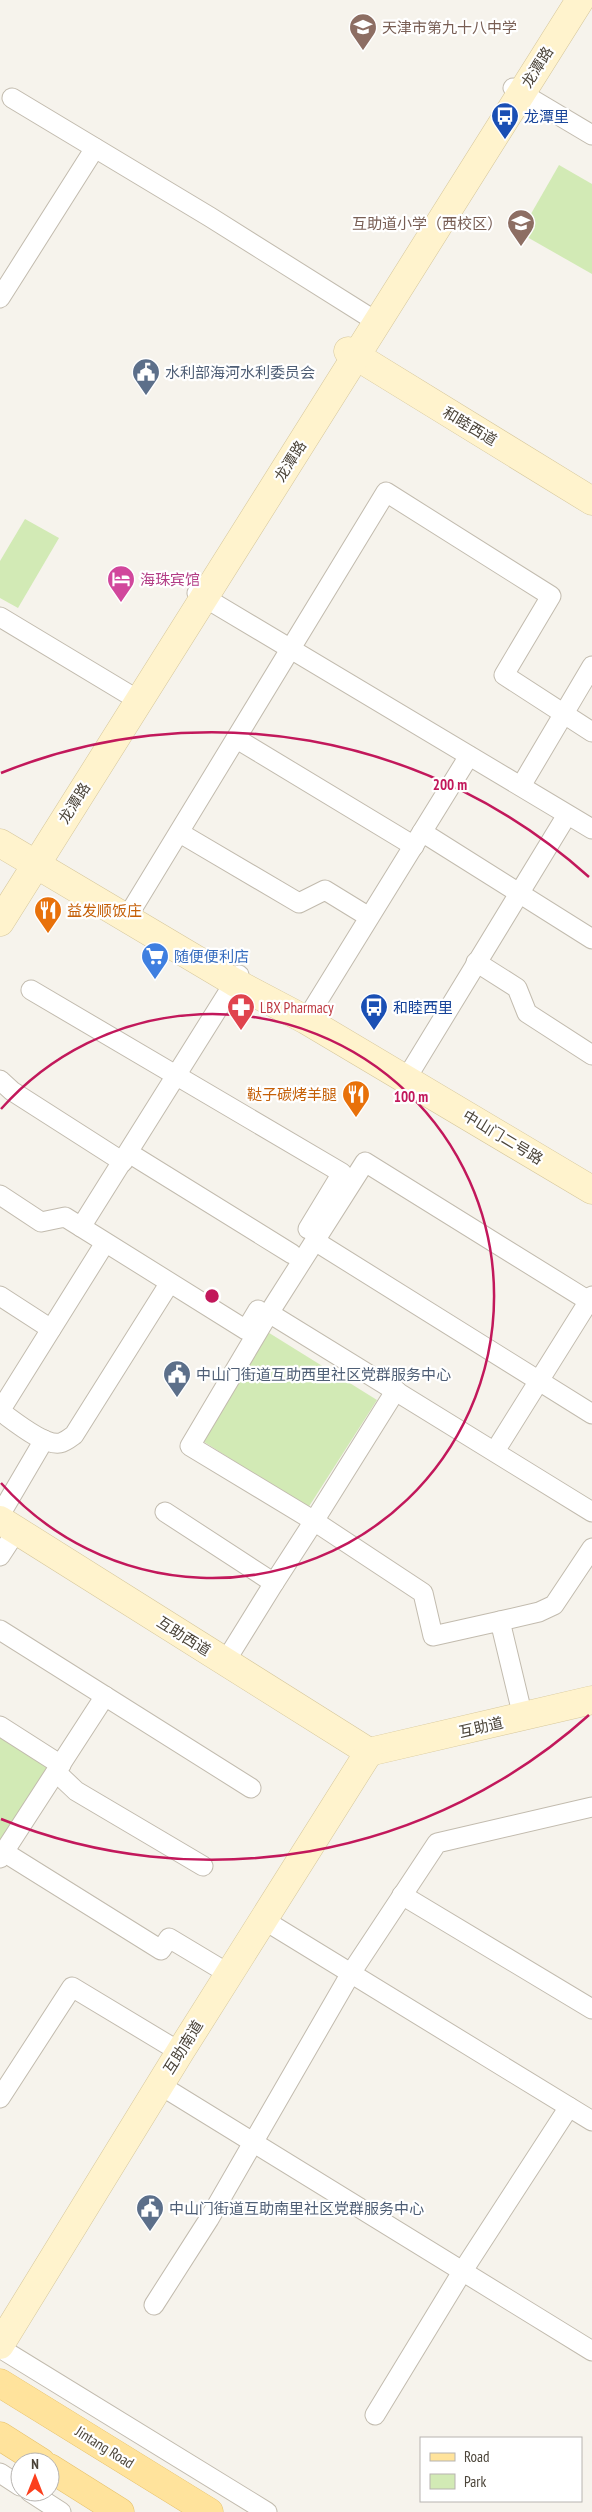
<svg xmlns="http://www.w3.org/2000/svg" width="592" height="2512" viewBox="0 0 592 2512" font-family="'PT Sans Narrow','Noto Sans SC',sans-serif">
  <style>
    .green { fill: #d2eab5 }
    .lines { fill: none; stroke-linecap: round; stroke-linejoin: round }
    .street-casing { stroke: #c2bbae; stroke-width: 21 }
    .secondary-casing { stroke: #d6c79b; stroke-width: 29 }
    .primary-casing { stroke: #e6c16a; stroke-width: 29 }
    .street { stroke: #fff; stroke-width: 19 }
    .secondary { stroke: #fff3cd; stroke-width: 28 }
    .primary { stroke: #ffe39c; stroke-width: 28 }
    .ring { fill: none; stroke: #c2185b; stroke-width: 2.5 }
    .labels { text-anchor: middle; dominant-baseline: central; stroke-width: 4.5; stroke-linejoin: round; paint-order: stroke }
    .education-label { font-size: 15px; fill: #785e54; stroke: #fff; text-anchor: start }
    .street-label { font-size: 15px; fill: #4b4439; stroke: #fff }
    .transit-label { font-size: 15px; fill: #164399; stroke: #fff; text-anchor: start }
    .service-label { font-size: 15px; fill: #4e5e75; stroke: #fff; text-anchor: start }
    .hotel-label { font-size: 15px; fill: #b23c85; stroke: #fff; text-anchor: start }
    .food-label { font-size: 15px; fill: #c56008; stroke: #fff; text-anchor: start }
    .shop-label { font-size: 15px; fill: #366cbe; stroke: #fff; text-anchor: start }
    .health-label { font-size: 15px; fill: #be3a42; stroke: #fff; text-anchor: start }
    .centre { fill: #c2185b; stroke: #fff; stroke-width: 2.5 }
    .ring-label { font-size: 15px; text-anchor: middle; font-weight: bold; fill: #c2185b; stroke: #fff; stroke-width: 4.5; stroke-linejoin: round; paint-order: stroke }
  </style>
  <rect width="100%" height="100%" fill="#f6f3ec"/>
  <g class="green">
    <polygon points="559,165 592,184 592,274 520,233"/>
    <polygon points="25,519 59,538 18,608 0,598 0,561"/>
    <polygon points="266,1331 377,1400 308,1508 198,1438"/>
    <polygon points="0,1733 50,1764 0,1844"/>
  </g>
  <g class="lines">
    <g class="street-casing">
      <g id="street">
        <polyline points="513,88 592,135"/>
        <polyline points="12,98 210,217 377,322"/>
        <polyline points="0,298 95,148"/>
        <polyline points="197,593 592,829"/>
        <polyline points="0,617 138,700"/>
        <polyline points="237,739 414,846"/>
        <polyline points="521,786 592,666"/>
        <polyline points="422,832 592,939"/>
        <polyline points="180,833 299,903 325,890 369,917"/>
        <polyline points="126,919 386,492 551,596 504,675 592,732"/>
        <polyline points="476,962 517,988 527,1013 592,1055"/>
        <polyline points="31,990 342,1173 308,1229"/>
        <polyline points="306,1020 469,756"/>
        <polyline points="406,1079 567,815"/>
        <polyline points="0,1080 12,1091 123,1162"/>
        <polyline points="129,1153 292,1254"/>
        <polyline points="0,1195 41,1222 65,1217 246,1330 258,1310"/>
        <polyline points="81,1227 239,975"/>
        <polyline points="315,1241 592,1414"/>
        <polyline points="0,1296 51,1329"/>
        <polyline points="269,1313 592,1512"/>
        <polyline points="396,1390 314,1521 190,1446 269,1313 365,1162 592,1303"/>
        <path d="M0,1411C14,1421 44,1446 60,1443C65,1442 70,1438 74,1435L169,1284"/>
        <polyline points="0,1411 105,1243"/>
        <polyline points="495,1451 592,1296"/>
        <polyline points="165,1512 274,1583 314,1521 423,1593 433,1636 500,1621 523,1717"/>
        <polyline points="0,1515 44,1440"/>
        <polyline points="0,1556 17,1530"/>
        <polyline points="500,1621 539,1612 554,1605 592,1548"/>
        <polyline points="0,1630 251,1788"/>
        <polyline points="225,1662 274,1583"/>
        <polyline points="0,1726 61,1765"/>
        <polyline points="56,1772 76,1791 203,1866"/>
        <polyline points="4,1852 161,1950 169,1938 229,1974"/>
        <polyline points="0,1858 105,1696"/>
        <polyline points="402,1895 592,2009"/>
        <polyline points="264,1920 592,2121"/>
        <polyline points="160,2085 592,2351"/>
        <polyline points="0,2098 72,1987 180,2052"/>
        <polyline points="154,2305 209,2219 351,1973 437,1843 592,1807"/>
        <polyline points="0,2348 267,2512"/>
        <polyline points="375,2415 462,2272 569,2107"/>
        <polyline points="0,2473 20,2486"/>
        <polyline points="30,2492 61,2512"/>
      </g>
    </g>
    <g class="secondary-casing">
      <g id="secondary">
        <polyline points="348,351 592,501"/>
        <polyline points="0,843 234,982 306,1020 592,1190"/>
        <polyline points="0,922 580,0"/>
        <polyline points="0,1520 369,1752"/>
        <polyline points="369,1752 592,1700"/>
        <polyline points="0,2345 180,2052 369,1752"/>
      </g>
    </g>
    <g class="primary-casing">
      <g id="primary">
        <polyline points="0,2383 209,2512"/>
        <polyline points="0,2436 41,2462"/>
        <polyline points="50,2468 120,2512"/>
      </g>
    </g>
    <use href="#street" class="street"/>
    <use href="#secondary" class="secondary"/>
    <use href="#primary" class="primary"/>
  </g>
  <g class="ring">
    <path d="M1 1109A282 282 0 1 1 1 1483"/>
    <path d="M589 1715A564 564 0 0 1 1 1819M1 773A564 564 0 0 1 589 877"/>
  </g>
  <defs>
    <g id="school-pin" transform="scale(1.4375)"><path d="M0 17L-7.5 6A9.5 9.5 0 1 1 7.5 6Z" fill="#8d6e63" stroke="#fff"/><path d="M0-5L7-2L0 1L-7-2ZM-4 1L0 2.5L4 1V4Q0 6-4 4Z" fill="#fff"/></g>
    <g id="bus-pin" transform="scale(1.4375)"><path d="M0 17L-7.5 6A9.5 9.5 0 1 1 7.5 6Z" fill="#1a4fb4" stroke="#fff"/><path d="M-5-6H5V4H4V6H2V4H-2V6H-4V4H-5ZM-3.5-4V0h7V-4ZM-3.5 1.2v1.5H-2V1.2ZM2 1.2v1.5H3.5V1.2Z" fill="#fff"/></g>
    <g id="civic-pin" transform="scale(1.4375)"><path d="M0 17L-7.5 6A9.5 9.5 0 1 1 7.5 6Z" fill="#5c6f8a" stroke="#fff"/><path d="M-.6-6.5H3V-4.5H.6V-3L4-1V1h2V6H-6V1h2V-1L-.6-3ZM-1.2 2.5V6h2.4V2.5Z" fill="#fff"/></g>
    <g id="hotel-pin" transform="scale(1.4375)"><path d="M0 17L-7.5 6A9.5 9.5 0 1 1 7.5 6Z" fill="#d1479c" stroke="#fff"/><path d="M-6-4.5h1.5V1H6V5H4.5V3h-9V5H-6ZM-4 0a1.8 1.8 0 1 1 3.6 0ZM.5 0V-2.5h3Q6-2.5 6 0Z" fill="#fff"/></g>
    <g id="restaurant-pin" transform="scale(1.4375)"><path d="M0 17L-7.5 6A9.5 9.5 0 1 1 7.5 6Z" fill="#e8710a" stroke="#fff"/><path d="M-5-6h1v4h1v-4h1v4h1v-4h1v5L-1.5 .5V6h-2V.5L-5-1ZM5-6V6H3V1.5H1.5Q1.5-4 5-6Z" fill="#fff"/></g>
    <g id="supermarket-pin" transform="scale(1.4375)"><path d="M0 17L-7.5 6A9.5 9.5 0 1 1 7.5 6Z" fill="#3f7fe0" stroke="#fff"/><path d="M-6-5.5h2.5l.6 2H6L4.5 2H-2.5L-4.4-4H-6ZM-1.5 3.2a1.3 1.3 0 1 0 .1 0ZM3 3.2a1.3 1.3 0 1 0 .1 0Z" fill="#fff"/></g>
    <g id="pharmacy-pin" transform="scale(1.4375)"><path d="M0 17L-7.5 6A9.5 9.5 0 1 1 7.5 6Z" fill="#e0444e" stroke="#fff"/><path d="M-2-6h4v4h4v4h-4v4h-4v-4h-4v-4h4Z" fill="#fff"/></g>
  </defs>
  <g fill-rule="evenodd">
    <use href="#school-pin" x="363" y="27"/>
    <use href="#bus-pin" x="505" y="116"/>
    <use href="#school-pin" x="521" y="223"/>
    <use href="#civic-pin" x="146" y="372"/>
    <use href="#hotel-pin" x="121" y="579"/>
    <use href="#restaurant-pin" x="48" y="910"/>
    <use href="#supermarket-pin" x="155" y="956"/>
    <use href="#pharmacy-pin" x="241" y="1007"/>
    <use href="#bus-pin" x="374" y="1007"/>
    <use href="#restaurant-pin" x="356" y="1094"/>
    <use href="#civic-pin" x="177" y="1374"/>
    <use href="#civic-pin" x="150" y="2208"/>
  </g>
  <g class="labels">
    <g class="education-label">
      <text x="382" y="27">天津市第九十八中学</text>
      <text x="502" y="223" text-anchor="end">互助道小学（西校区）</text>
    </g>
    <g class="street-label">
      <text transform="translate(537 67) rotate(-58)">龙潭路</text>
      <text transform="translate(470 426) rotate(31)">和睦西道</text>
      <text transform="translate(290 461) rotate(-58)">龙潭路</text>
      <text transform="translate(74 803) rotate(-58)">龙潭路</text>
      <text transform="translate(503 1137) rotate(31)">中山门二号路</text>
      <text transform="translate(184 1636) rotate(32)">互助西道</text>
      <text transform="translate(481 1727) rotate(-13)">互助道</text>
      <text transform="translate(183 2047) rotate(-58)">互助南道</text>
      <text transform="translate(105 2447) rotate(32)">Jintang Road</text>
    </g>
    <g class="transit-label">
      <text x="524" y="116">龙潭里</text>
      <text x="393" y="1007">和睦西里</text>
    </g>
    <g class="service-label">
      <text x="165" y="372">水利部海河水利委员会</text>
      <text x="196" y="1374">中山门街道互助西里社区党群服务中心</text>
      <text x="169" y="2208">中山门街道互助南里社区党群服务中心</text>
    </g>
    <g class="hotel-label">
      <text x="140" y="579">海珠宾馆</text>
    </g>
    <g class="food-label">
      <text x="67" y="910">益发顺饭庄</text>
      <text x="337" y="1094" text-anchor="end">鞑子碳烤羊腿</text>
    </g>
    <g class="shop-label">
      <text x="174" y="956">随便便利店</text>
    </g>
    <g class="health-label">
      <text x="260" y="1007">LBX Pharmacy</text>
    </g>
  </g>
  <circle cx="212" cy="1296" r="8" class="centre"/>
  <g class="ring-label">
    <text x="450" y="790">200 m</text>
    <text x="411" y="1102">100 m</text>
  </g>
  <rect x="420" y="2437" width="162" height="65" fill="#ffffff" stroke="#b7b4b0"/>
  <rect x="430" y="2453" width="25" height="8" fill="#ffe39c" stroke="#b7b4b0"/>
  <text x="464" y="2462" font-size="15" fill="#4b4439">Road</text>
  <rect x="430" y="2474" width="25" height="15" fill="#d2eab5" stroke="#b7b4b0"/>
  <text x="464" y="2487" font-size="15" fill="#4b4439">Park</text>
  <g transform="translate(35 2477)"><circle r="24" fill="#ffffff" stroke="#b7b4b0"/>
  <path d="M0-4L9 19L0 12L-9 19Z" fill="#fc3f1d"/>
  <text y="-8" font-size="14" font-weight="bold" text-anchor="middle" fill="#4b4439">N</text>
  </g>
</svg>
